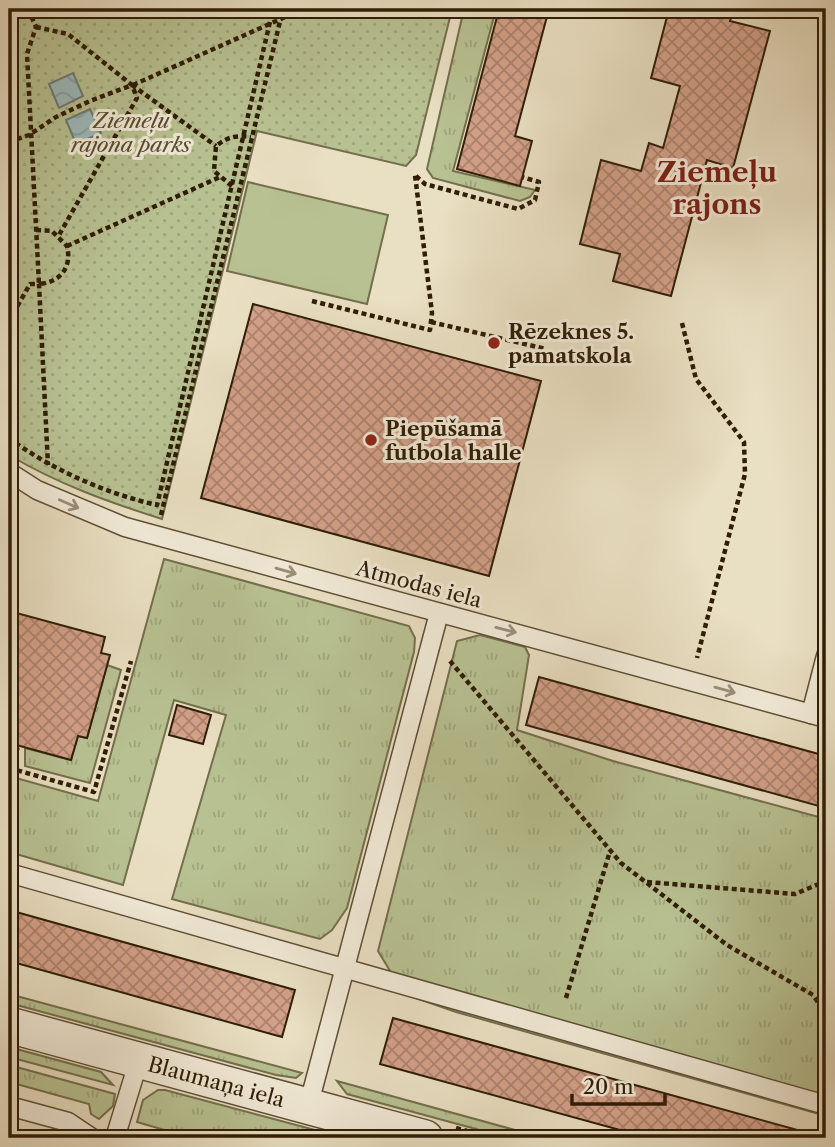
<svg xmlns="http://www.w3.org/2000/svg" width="835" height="1147" viewBox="0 0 835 1147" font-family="'Libre Caslon Text',serif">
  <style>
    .grass { fill: url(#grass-tufts); stroke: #746f4c; stroke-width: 2 }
    .park { fill: url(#park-dots); stroke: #746f4c; stroke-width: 2 }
    .pitch { fill: #b8c192; stroke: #746f4c; stroke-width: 2 }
    .water { fill: url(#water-waves); stroke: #707b74; stroke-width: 2 }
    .building { fill: url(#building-cross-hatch); stroke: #2f1d07; stroke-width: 2 }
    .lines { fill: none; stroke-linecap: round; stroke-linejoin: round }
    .service-casing { stroke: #5e4e36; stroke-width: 21 }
    .minor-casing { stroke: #5e4e36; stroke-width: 38 }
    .path { stroke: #2f1d07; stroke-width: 4.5; stroke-dasharray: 5 3.5; stroke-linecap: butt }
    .service { stroke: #f1ead7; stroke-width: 18 }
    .minor { stroke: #f1ead7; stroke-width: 35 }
    .oneway { stroke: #9a8e79 }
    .poi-dot { fill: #8f2418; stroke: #f1ead7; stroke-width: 2.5 }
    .labels { text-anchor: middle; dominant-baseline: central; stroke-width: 6; stroke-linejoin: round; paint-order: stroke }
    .park-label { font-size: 21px; font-style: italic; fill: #584e31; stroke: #f1ead7 }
    .poi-label { font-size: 21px; font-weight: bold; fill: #2f1d07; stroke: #f1ead7; text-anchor: start }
    .street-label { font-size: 21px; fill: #2f1d07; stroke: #f1ead7 }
    .district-label { font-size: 28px; font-weight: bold; fill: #7a1f14; stroke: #f1ead7 }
  </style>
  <defs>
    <pattern id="grass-tufts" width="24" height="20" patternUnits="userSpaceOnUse" patternTransform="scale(1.75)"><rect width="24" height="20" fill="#b8c192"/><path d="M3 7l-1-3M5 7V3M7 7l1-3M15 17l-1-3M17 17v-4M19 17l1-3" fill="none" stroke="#9ea57c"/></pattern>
    <pattern id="park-dots" width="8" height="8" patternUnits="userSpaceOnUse" patternTransform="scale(1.75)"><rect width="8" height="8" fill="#b8c192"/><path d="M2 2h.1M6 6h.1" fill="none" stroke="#9ea57c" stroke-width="1.8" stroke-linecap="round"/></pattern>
    <pattern id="water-waves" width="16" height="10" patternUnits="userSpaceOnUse" patternTransform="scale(1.75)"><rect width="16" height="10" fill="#9cbabd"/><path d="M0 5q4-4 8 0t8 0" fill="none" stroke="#879fa1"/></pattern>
    <pattern id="building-cross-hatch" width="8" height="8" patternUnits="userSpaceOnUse" patternTransform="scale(1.75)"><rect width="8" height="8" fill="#d3a088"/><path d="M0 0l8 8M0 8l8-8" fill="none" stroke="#ac826d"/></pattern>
  </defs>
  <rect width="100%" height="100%" fill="#e9dfc2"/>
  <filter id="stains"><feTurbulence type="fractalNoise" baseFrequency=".00286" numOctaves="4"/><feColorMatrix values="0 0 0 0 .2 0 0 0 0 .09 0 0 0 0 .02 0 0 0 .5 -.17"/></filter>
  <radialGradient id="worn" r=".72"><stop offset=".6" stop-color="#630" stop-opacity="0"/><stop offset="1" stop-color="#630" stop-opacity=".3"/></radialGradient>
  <g class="grass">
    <polygon points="464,9 496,9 453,171 535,190 530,197 520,201 433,178 427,169"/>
    <polygon points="164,559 409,626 415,638 414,652 347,908 332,930 320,939 172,899 226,715 174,700 123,885 9,852 9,776 98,801"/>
    <polygon points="480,635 525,647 529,655 517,730 613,761 826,819 826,1116 456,1012 404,994 378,951 457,641"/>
    <polygon points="107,665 121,670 90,783 25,766 25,748 71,760 78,736 87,738"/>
    <polygon points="9,994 302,1073 296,1078 276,1075 9,1003"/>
    <polygon points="9,1047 101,1072 113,1085 9,1057"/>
    <polygon points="9,1065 115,1094 113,1106 99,1119 91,1114 89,1104 9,1082"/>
    <polygon points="337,1081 544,1138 509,1138 347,1094"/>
    <polygon points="158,1090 165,1090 345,1138 192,1138 137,1122 143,1100"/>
  </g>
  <path class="park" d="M9,9H452L416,155L406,166L257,131L162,519C108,502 58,484 9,455Z"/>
  <polygon class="pitch" points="248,182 388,215 367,304 227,271"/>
  <g class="water">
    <polygon points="73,73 83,96 59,108 49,84"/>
    <polygon points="90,109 101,133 76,144 66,120"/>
  </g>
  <g class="building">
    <polygon points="499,9 549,9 515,136 532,141 520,186 457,169"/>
    <polygon points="669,9 734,9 730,21 770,31 733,168 707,160 671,296 613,281 620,254 580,244 601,160 641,171 649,143 663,148 680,86 651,78"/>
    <polygon points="253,304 541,381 489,576 201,498"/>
    <polygon points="9,611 105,637 101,653 110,655 87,738 78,736 71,760 9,743"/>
    <polygon points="539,677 826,756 826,808 526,725"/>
    <polygon points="177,705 211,715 203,744 169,735"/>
    <polygon points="9,910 295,990 282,1037 9,961"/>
    <polygon points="393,1018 801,1131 800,1138 649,1138 380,1064"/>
  </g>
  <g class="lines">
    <g class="service-casing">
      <g id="service">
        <polyline points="9,472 37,490 125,527 826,718"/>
        <polyline points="811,714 826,656"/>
        <polyline points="9,873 826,1105"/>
        <polyline points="9,1106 68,1122 92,1138"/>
        <polyline points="308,1107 439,613"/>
        <polyline points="115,1138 139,1060"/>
      </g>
    </g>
    <g class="minor-casing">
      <g id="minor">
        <path id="s1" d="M9,1025L425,1138"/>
      </g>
    </g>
    <g class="path">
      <path d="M28,9L36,27L27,54L39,284C61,282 72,267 67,246L52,231L36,230"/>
      <polyline points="36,27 68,34 132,85 137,98 59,235"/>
      <polyline points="133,85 303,9"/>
      <polyline points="9,142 29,135 56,117 90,101 132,85 216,146"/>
      <polyline points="416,176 425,184 518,209 535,200 539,182 522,177"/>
      <path d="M232,186L214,171L216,146C227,137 236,135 251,137"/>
      <polyline points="67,246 220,177"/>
      <polyline points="312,301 430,330 432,313 415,175"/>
      <polyline points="9,321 30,284 39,284 48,465"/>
      <polyline points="431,322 546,349"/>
      <polyline points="682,323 696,379 744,442 745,474 697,658"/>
      <path d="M9,438C50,469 107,494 157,505L273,9"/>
      <polyline points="161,515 283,9"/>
      <polyline points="450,661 621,863 727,945 813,995 826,1014"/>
      <polyline points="9,768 94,792 131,661"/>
      <polyline points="12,769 18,746"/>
      <polyline points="647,882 795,894 826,881"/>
      <polyline points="566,998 610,851"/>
      <polyline points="456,1128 493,1138"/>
    </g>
    <use href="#service" class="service"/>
    <use href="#minor" class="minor"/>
  </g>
  <defs><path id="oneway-shaft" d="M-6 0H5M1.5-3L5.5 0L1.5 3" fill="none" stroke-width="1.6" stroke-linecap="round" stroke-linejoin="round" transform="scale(1.75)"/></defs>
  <g class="oneway">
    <use href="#oneway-shaft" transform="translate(69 504) rotate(24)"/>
    <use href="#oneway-shaft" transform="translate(286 571) rotate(16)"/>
    <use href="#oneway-shaft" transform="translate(506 630) rotate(14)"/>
    <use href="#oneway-shaft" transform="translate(725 690) rotate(16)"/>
  </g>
  <g class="poi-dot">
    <circle cx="494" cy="343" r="7"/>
    <circle cx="371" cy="440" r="7"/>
  </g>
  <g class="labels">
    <g class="park-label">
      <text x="131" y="120">Ziemeļu<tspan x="131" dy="24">rajona parks</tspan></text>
    </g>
    <g class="poi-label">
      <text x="508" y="331">Rēzeknes 5.<tspan x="508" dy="24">pamatskola</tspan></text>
      <text x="385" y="428">Piepūšamā<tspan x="385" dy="24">futbola halle</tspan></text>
    </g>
    <g class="street-label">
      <text transform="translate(419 584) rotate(15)">Atmodas iela</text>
      <text stroke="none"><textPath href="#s1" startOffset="215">Blaumaņa iela</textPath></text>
    </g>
    <g class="district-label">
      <text x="717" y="172">Ziemeļu<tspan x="717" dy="32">rajons</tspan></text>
    </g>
  </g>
  <rect width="835" height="1147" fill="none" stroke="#e9dfc2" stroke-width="35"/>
  <rect x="10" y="10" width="814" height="1126" fill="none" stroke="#2f1d07" stroke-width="3.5"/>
  <rect x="18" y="18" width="800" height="1112" fill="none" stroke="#2f1d07" stroke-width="2"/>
  <path d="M572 1094v10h93v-10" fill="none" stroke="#2f1d07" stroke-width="3.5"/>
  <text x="583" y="1094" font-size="21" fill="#2f1d07" stroke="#f1ead7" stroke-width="5" paint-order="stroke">20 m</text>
  <rect width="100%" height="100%" filter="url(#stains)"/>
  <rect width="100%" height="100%" fill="url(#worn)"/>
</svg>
